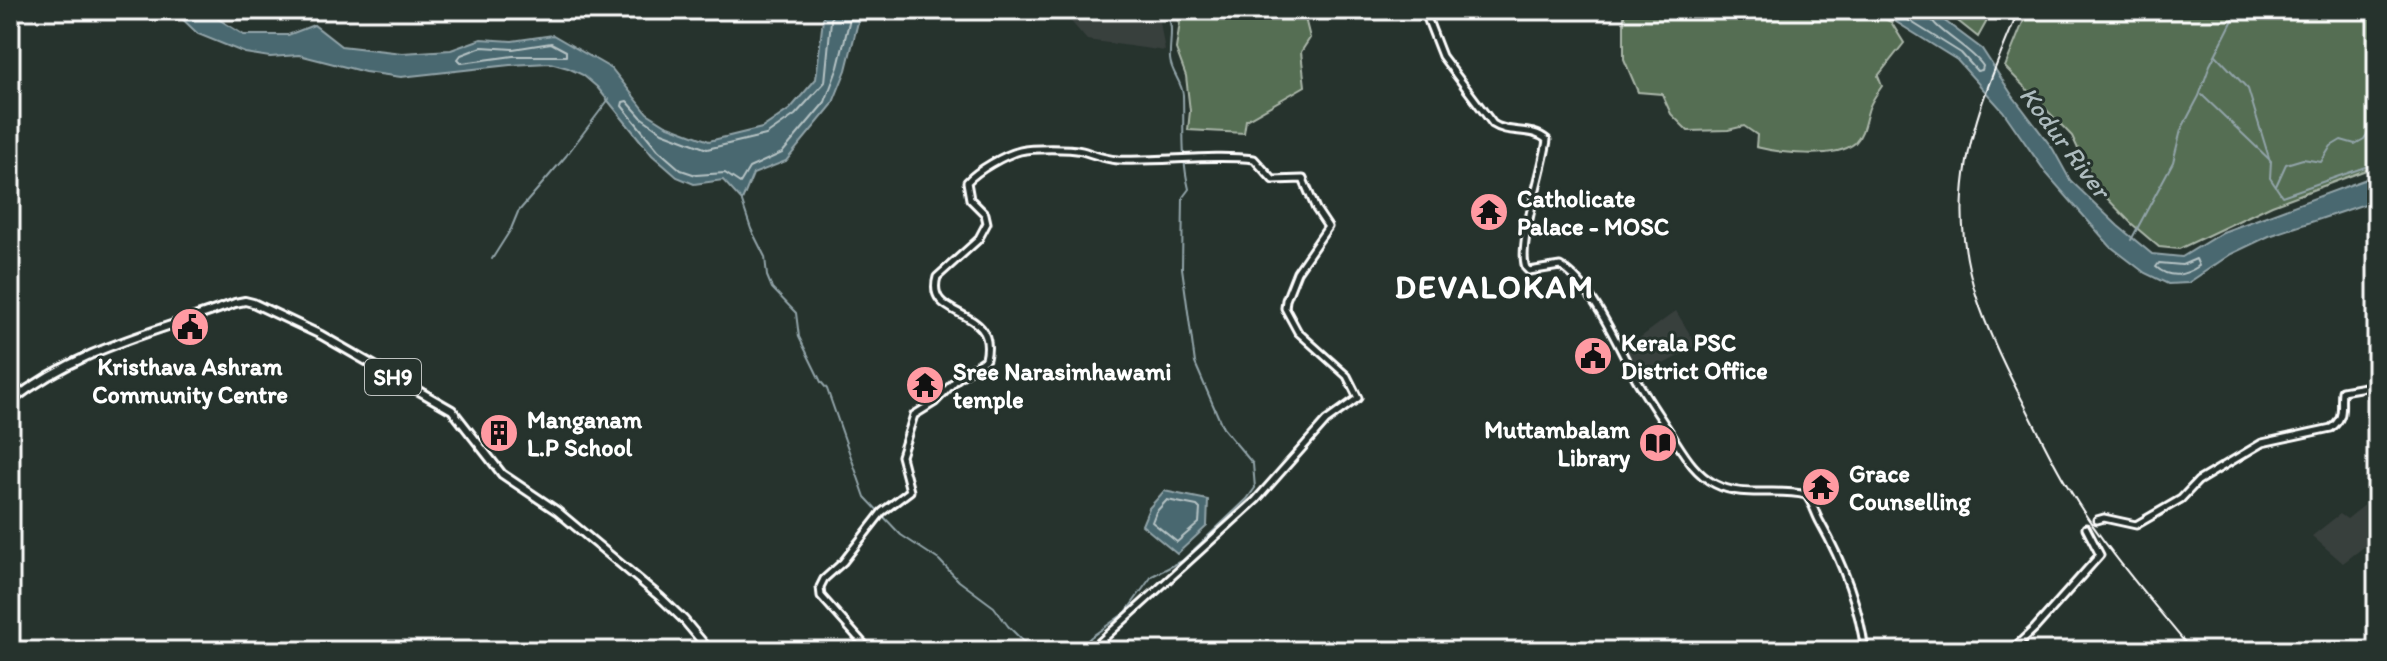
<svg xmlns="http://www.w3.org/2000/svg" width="2387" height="661" viewBox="0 0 2387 661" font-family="Itim,sans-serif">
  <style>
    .built { fill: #383f3d }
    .green { fill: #556e53; stroke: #aab6a9; stroke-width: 2 }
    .water { fill: #49686f; stroke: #92a4a9; stroke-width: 2 }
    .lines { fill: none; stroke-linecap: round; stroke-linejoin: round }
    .shore { stroke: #b6c3c5; stroke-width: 2 }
    .stream { stroke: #92a4a9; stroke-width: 2 }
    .secondary-casing { stroke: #fff; stroke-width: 11 }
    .primary-casing { stroke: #fff; stroke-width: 12 }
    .secondary { stroke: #26332d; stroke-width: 5 }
    .primary { stroke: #26332d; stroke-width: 6 }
    .rail { stroke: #fff; stroke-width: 2 }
    .labels { text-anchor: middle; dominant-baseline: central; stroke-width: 6; stroke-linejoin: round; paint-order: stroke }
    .shield { fill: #26332d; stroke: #bec2c0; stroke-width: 2 }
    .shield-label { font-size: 22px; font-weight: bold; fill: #fff }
    .poi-label { font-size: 24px; font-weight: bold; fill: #fff; stroke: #26332d; text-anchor: start }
    .water-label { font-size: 26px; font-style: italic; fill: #adbbbe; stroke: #26332d }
    .district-label { font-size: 32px; font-weight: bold; letter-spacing: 2px; fill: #fff; stroke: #26332d }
  </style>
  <rect width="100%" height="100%" fill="#26332d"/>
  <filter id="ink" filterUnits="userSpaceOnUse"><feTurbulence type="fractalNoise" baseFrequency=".0125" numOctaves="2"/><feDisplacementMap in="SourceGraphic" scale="16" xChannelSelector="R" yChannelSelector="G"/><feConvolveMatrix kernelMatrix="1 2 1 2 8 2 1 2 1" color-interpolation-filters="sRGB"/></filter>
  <g filter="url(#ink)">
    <g class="built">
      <polygon points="1061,10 1158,10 1165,51 1087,40"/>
      <polygon points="1676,311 1697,346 1639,377 1622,351"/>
      <polygon points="2366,504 2377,508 2377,537 2343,563 2312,536 2340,514 2347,519"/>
    </g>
    <g class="green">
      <polygon points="1172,10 1303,10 1310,38 1301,52 1305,86 1246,120 1244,133 1188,130 1190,111 1186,76 1176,49 1180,22"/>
      <path d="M1627,10H1867L1891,22L1904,43L1878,76L1882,86C1877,93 1872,100 1869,108C1865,119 1864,134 1855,143C1835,160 1779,153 1756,147L1757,135L1744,126L1728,130L1688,131L1671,114L1662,94L1638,92L1624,59V15Z"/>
      <polygon points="1944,10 1993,10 1978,37"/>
      <polygon points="2028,10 2377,10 2377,166 2272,205 2179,249 2159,247 2132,224 2096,187 2072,136 2005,67"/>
    </g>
    <g class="water">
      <polygon points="173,10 204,10 244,35 288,35 314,25 341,46 402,53 451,50 481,39 512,41 553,35 612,69 647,113 666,125 709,141 762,128 790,109 816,79 824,10 861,10 846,70 832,105 786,161 753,174 742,201 723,180 694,184 677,177 652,155 597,87 583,75 568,68 550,63 510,65 401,77 365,72 299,55 270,57 245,53 198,34"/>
      <polygon points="1877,10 1930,10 1982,49 2012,95 2053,149 2070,180 2118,226 2152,254 2182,257 2223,232 2377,175 2377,200 2269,236 2231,254 2188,283 2168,284 2145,273 2110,246 2046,173 2003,111 1957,60"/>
      <polygon points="1164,491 1208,500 1207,526 1177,554 1142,525 1149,508"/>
    </g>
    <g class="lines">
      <g class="shore">
        <polyline points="832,10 825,82 795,115 766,135 707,149 662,132 642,118 627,101 623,102 622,106 658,150 681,170 696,175 725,173 740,183 749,168 782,153 825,102 838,67 852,10"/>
        <path d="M1892,10L1961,53L1977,71L1982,70L1983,66C1971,47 1929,28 1927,10"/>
        <polygon points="551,43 566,51 566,56 513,56 462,63 458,59 461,55 482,47 513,49"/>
        <path d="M2196,259L2199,266C2184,276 2170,279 2156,267L2159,263L2182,265Z"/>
        <polygon points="1167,500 1197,506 1200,509 1199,523 1177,542 1152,522 1156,512"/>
      </g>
      <g class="stream">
        <polyline points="2216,55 2248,89 2270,161"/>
        <polyline points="2202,95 2271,161 2270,178 2282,196 2371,165 2377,155"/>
        <polyline points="2276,186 2286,164 2303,159 2321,162 2331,146 2341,140 2355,144 2364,139 2373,125 2377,124"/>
        <polyline points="742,202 751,229 765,257 767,276 772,288 796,313 799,337 821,382 827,389 865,497 901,535 939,560 959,581 994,607 1008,626 1033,651"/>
        <polyline points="2131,240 2173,162 2181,130 2199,96 2210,65 2238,10"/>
        <polyline points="492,259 511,229 518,212 566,156 609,99"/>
        <path d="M1077,651L1091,637L1126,612L1152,576L1182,561L1247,499L1255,488L1253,464L1223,428L1195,363L1182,268L1183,197L1189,189C1181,157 1184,126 1183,95C1182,82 1171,72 1170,59C1169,41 1175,28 1166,10"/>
      </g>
      <g class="secondary-casing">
        <g id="secondary">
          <path d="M1424,10L1442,56L1493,124C1509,135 1531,126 1547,140C1543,171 1517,245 1526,268L1529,271L1560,266C1592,284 1617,345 1635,377C1646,397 1659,415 1671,434C1684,454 1694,473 1715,484C1744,499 1776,487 1806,495C1813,503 1815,513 1820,522C1842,561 1859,606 1865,651"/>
          <path d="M2097,520L2104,518L2136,525L2181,499L2198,481L2262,443L2331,428C2346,417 2340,407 2342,391L2377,385"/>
          <path d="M870,651L821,596L820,587L824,579L843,562L882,512L910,491L901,456L914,415L935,402L957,379L986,359C999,304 924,322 937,277L978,240L987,223L985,214L970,199L967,182C978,170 1004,155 1020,151C1032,148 1070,148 1082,151C1095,155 1104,159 1118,160C1163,162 1209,154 1254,159L1273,180L1303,179L1316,209L1328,227L1297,272L1286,300L1285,308L1298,332L1347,376L1358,398L1326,421L1256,500L1090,651"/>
          <polyline points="2001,651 2017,645 2035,628 2100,555 2086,528"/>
        </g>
      </g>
      <g class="primary-casing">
        <path id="primary" d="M10,402C81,347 154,333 235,303L245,301L253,303L321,335L452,410L502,474L557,511L660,597L684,620L710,651"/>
      </g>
      <use href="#secondary" class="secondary"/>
      <use href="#primary" class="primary"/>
      <path class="rail" d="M2019,10C1994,70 1967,129 1963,195C1958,268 1987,332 2020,396C2036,426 2050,458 2068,487C2102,545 2149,598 2192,651"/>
    </g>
  </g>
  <defs>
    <g id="temple-disc" transform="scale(2)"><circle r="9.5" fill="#ff9aa2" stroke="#26332d"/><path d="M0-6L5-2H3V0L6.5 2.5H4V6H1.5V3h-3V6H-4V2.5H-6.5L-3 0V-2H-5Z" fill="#111"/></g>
    <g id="civic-disc" transform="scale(2)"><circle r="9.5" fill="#ff9aa2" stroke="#26332d"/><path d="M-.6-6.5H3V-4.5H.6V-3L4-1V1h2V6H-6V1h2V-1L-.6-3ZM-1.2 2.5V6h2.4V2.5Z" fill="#111"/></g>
    <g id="building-disc" transform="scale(2)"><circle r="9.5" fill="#ff9aa2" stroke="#26332d"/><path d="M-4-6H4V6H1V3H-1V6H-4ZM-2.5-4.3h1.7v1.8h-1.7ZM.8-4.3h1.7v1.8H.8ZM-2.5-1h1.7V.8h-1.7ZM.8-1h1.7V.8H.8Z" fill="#111"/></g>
    <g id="library-disc" transform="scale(2)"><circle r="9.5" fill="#ff9aa2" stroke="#26332d"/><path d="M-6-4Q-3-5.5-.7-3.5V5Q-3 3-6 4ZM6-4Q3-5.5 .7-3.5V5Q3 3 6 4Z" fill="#111"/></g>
  </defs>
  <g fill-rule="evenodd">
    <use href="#temple-disc" x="1489" y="212"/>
    <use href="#civic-disc" x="190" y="327"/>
    <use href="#civic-disc" x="1593" y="356"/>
    <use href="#temple-disc" x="925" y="385"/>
    <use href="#building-disc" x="499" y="433"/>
    <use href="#library-disc" x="1658" y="443"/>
    <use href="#temple-disc" x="1821" y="487"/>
  </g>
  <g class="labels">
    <rect class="shield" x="365" y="359" width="56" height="36" rx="6"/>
    <g class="shield-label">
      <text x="393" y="377">SH9</text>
    </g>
    <g class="poi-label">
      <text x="1517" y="198">Catholicate<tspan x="1517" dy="28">Palace - MOSC</tspan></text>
      <text x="1621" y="342">Kerala PSC<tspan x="1621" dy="28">District Office</tspan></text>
      <text x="190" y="366" text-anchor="middle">Kristhava Ashram<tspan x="190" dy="28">Community Centre</tspan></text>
      <text x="953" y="371">Sree Narasimhawami<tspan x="953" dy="28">temple</tspan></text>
      <text x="527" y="419">Manganam<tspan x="527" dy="28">L.P School</tspan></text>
      <text x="1630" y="429" text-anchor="end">Muttambalam<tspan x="1630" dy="28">Library</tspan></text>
      <text x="1849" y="473">Grace<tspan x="1849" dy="28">Counselling</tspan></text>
    </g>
    <g class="water-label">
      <text transform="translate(2065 142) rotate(53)">Kodur River</text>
    </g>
    <g class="district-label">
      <text x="1495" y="287">DEVALOKAM</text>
    </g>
  </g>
  <rect width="2387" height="661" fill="none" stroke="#26332d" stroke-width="40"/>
  <rect x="20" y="20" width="2347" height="621" fill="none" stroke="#fff" stroke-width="3" filter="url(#ink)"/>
</svg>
